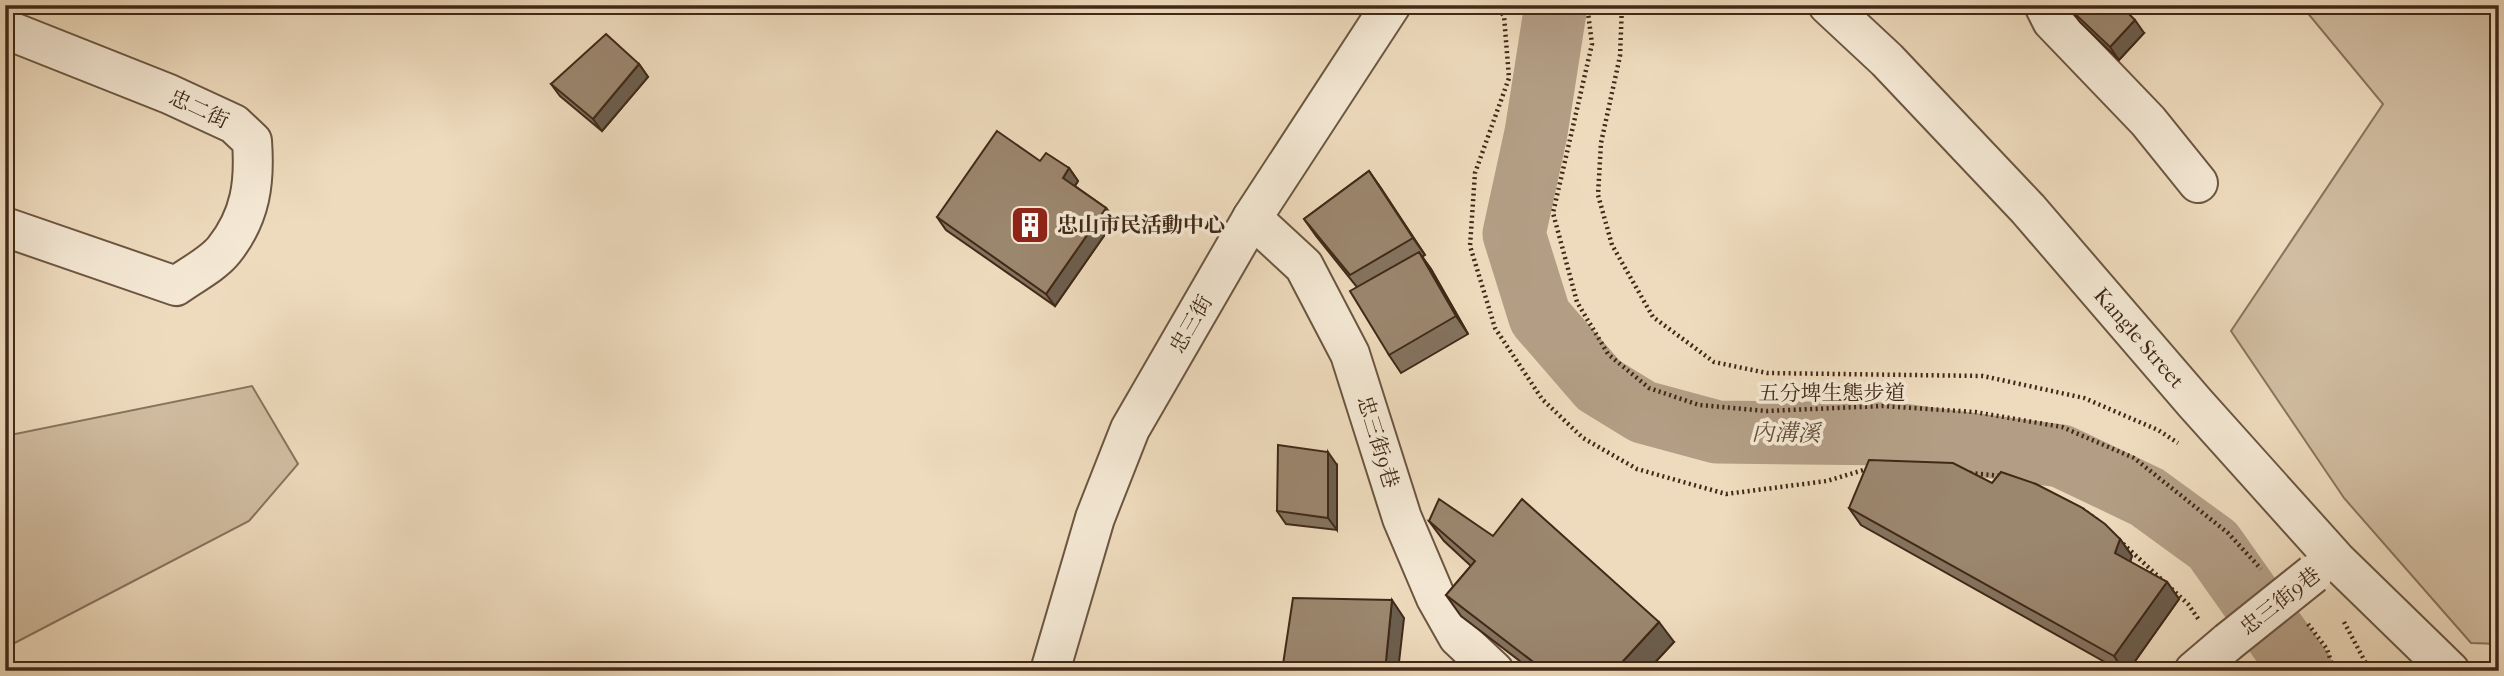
<svg xmlns="http://www.w3.org/2000/svg" width="2504" height="676" viewBox="0 0 2504 676" font-family="'IM FELL French Canon','Noto Serif TC',serif">
  <style>
    .green { fill: #d1bda1; stroke: #89735c; stroke-width: 2 }
    .lines { fill: none; stroke-linecap: round; stroke-linejoin: round }
    .river { stroke: #b39e85; stroke-width: 63 }
    .minor-casing { stroke: #6c5641; stroke-width: 42 }
    .path { stroke: #412918; stroke-width: 4.5; stroke-dasharray: 2 3.5; stroke-linecap: butt }
    .minor { stroke: #f4e8d4; stroke-width: 38 }
    .minor-bridge-casing { stroke: #6c5641; stroke-width: 42; stroke-linecap: butt }
    .minor-bridge { stroke: #f4e8d4; stroke-width: 38 }
    .wall { fill: #85735f; stroke: #412918; stroke-width: 2 }
    .shaded-wall { fill: #6c5e4d; stroke: #412918; stroke-width: 2 }
    .building { fill: #9b866e; stroke: #412918; stroke-width: 2 }
    .labels { text-anchor: middle; dominant-baseline: central; stroke-width: 7; stroke-linejoin: round; paint-order: stroke }
    .street-label { font-size: 21px; fill: #412918; stroke: #f4e8d4 }
    .poi-label { font-size: 21px; font-weight: bold; fill: #412918; stroke: #f4e8d4; text-anchor: start }
    .water-label { font-size: 23px; font-style: italic; fill: #634c39; stroke: #f4e8d4 }
  </style>
  <rect width="100%" height="100%" fill="#eedbbd"/>
  <filter id="stains"><feTurbulence type="fractalNoise" baseFrequency=".00286" numOctaves="4"/><feColorMatrix values="0 0 0 0 .2 0 0 0 0 .09 0 0 0 0 .02 0 0 0 .5 -.17"/></filter>
  <radialGradient id="worn" r=".72"><stop offset=".6" stop-color="#630" stop-opacity="0"/><stop offset="1" stop-color="#630" stop-opacity=".3"/></radialGradient>
  <g class="green">
    <polygon points="2301,5 2499,5 2499,644 2471,643 2344,498 2231,331 2383,104"/>
    <polygon points="252,386 298,464 249,521 5,648 5,436"/>
  </g>
  <g class="lines">
    <polyline class="river" points="1556,5 1536,133 1514,234 1540,317 1599,385 1643,412 1717,432 1894,434 2061,456 2147,497 2213,545 2302,671"/>
    <g class="minor-casing">
      <g id="minor">
        <polyline points="1828,5 1887,60 2028,209 2195,403 2336,560 2450,671"/>
        <polyline points="2044,5 2052,21 2148,121 2198,183"/>
        <path d="M5,29L169,94L234,124L252,141C255,182 251,216 224,250C213,264 191,275 176,286L5,227"/>
        <polyline points="1252,218 1304,266 1350,354 1402,518 1436,598 1458,637 1494,671"/>
        <polyline points="1050,671 1095,518 1130,429 1252,218 1391,5"/>
        <polyline points="2194,671 2228,642"/>
      </g>
    </g>
    <g class="path">
      <polyline points="1495,5 1504,16 1509,78 1475,173 1470,246 1495,328 1542,399 1583,438 1637,469 1726,494 1827,481 1870,468"/>
      <polyline points="1587,5 1592,44 1553,213 1577,302 1608,354 1649,388 1699,405 1767,411 1882,406 1975,412 2062,427 2134,458 2228,533 2261,569"/>
      <polyline points="1622,5 1620,56 1601,143 1598,195 1612,245 1653,317 1714,362 1767,373 1983,376 2084,398 2158,430 2178,443"/>
      <polyline points="1970,473 2003,476"/>
      <polyline points="2082,509 2097,520"/>
      <polyline points="2119,540 2188,604 2199,620"/>
      <polyline points="2344,622 2370,671"/>
      <polyline points="2308,624 2327,649 2334,671"/>
    </g>
    <use href="#minor" class="minor"/>
    <g class="minor-bridge-casing">
      <polyline id="minor-bridge" points="2228,642 2313,574"/>
    </g>
    <use href="#minor-bridge" class="minor-bridge"/>
  </g>
  <g class="wall">
    <polygon points="2071,10 2144,33 2119,60 2080,22"/>
    <polygon points="639,64 648,77 602,131 560,96 551,84"/>
    <polygon points="1040,161 1069,168 1078,181 1075,186 1106,208 1115,220 1055,306 946,230 937,217"/>
    <polygon points="1369,171 1425,255 1422,257 1431,269 1468,334 1401,373 1389,355 1357,287 1316,236 1304,219"/>
    <polygon points="1337,465 1337,530 1286,524 1277,511"/>
    <polygon points="1992,483 2120,539 2132,556 2130,562 2167,582 2179,599 2128,671 2121,671 1861,525 1849,508"/>
    <polygon points="1429,521 1493,536 1674,642 1647,671 1533,671 1461,616 1446,595 1471,566 1444,541"/>
  </g>
  <g class="shaded-wall">
    <polygon points="2135,20 2144,33 2119,60 2110,47"/>
    <polygon points="639,64 648,77 602,131 593,119"/>
    <polygon points="1069,168 1078,181 1072,190 1063,178"/>
    <polygon points="1369,171 1381,188 1425,255 1413,238"/>
    <polygon points="1106,208 1115,220 1055,306 1046,294"/>
    <polygon points="1419,252 1431,269 1468,334 1456,316"/>
    <polygon points="1328,452 1337,465 1337,530 1328,518"/>
    <polygon points="2120,539 2132,556 2127,570 2115,553"/>
    <polygon points="2167,582 2179,599 2128,671 2124,671 2114,656"/>
    <polygon points="1392,600 1404,618 1398,671 1385,671"/>
    <polygon points="1659,622 1674,642 1647,671 1614,671"/>
  </g>
  <g class="building">
    <polygon points="2076,5 2120,5 2135,20 2110,47 2071,10"/>
    <polygon points="606,34 639,64 593,119 551,84"/>
    <polygon points="997,131 1040,161 1046,153 1069,168 1063,178 1106,208 1046,294 937,217"/>
    <polygon points="1369,171 1413,238 1350,275 1304,219"/>
    <polygon points="1419,252 1456,316 1389,355 1350,291"/>
    <polygon points="1278,445 1328,452 1328,518 1277,511"/>
    <polygon points="1869,460 1953,463 1992,483 2001,472 2036,484 2081,507 2105,524 2120,539 2115,553 2167,582 2114,656 1849,508"/>
    <polygon points="1439,499 1493,536 1522,499 1659,622 1614,671 1545,671 1446,595 1475,561 1429,521"/>
    <polygon points="1293,598 1392,600 1385,671 1282,671"/>
  </g>
  <defs>
    <g id="building-square" transform="scale(2.0125)"><rect x="-9" y="-9" width="18" height="18" rx="4" fill="#8f2418" stroke="#f4e8d4"/><path d="M-4-6H4V6H1V3H-1V6H-4ZM-2.5-4.3h1.7v1.8h-1.7ZM.8-4.3h1.7v1.8H.8ZM-2.5-1h1.7V.8h-1.7ZM.8-1h1.7V.8H.8Z" fill="#fff"/></g>
  </defs>
  <g fill-rule="evenodd">
    <use href="#building-square" x="1030" y="225"/>
  </g>
  <g class="labels">
    <g class="street-label">
      <text transform="translate(199 109) rotate(25)">忠二街</text>
      <text transform="translate(1191 324) rotate(-60)">忠三街</text>
      <text transform="translate(2139 338) rotate(49)">Kangle Street</text>
      <text x="1832" y="393">五分埤生態步道</text>
      <text transform="translate(1378 442) rotate(73)">忠三街9巷</text>
      <text transform="translate(2280 601) rotate(-38)">忠三街9巷</text>
    </g>
    <g class="poi-label">
      <text x="1057" y="225">忠山市民活動中心</text>
    </g>
    <g class="water-label">
      <text transform="translate(1786 433) rotate(1)">內溝溪</text>
    </g>
  </g>
  <rect width="2504" height="676" fill="none" stroke="#eedbbd" stroke-width="28"/>
  <rect x="7" y="7" width="2490" height="662" fill="none" stroke="#412918" stroke-width="3.5"/>
  <rect x="14" y="14" width="2476" height="648" fill="none" stroke="#412918" stroke-width="2"/>
  <rect width="100%" height="100%" filter="url(#stains)"/>
  <rect width="100%" height="100%" fill="url(#worn)"/>
</svg>
